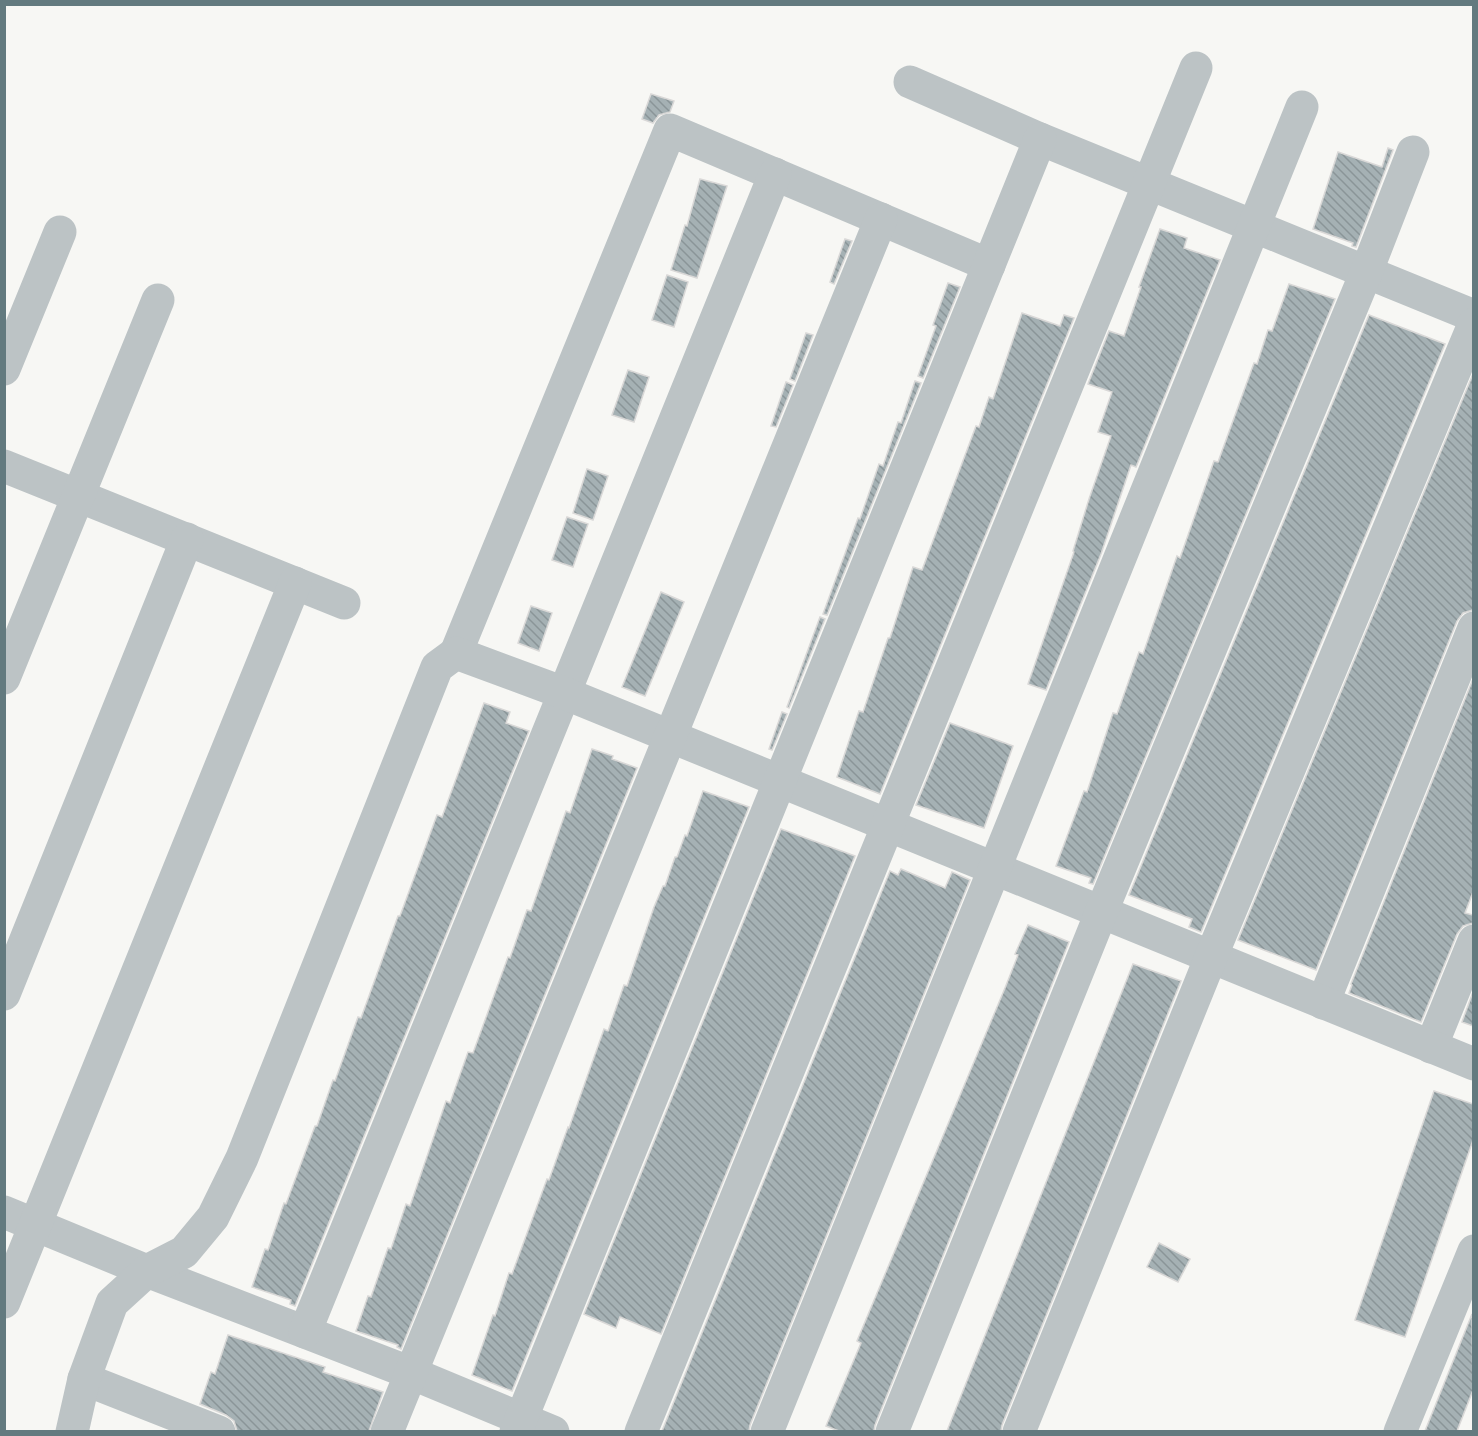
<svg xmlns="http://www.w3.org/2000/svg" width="1478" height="1436" viewBox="0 0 1478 1436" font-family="Montserrat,sans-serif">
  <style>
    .building { fill: url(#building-back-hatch); stroke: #d9d8d7; stroke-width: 1.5 }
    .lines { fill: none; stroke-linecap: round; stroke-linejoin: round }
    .minor { stroke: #bcc3c5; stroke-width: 33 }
  </style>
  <defs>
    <pattern id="building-back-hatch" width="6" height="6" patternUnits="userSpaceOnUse" patternTransform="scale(1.5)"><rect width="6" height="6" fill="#a5b1b4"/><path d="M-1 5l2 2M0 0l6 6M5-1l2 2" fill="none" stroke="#8a9598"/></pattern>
  </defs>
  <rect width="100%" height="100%" fill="#f7f7f4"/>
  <g class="building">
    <polygon points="651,94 674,101 670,112 659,115 653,123 642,119"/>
    <polygon points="1388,148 1393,150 1356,247 1352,246 1353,243 1313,229 1338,152 1382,167"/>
    <polygon points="700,179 727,186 697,278 671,270 685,225 687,226"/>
    <polygon points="1160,229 1187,238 1184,248 1220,260 1136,467 1131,465 1101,554 1046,690 1028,684 1074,552 1073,551 1089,499 1111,436 1098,432 1112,392 1088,384 1109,331 1124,336 1141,287 1139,287"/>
    <polygon points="845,239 852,241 834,284 830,282"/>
    <polygon points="667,275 688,282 674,327 652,320"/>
    <polygon points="948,283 960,287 923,378 918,376 936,326 933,325"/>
    <polygon points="1289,284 1335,299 1093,884 1089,883 1091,878 1056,866 1084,791 1087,792 1113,713 1117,714 1139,652 1143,654 1177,556 1180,558 1214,461 1218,462 1254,363 1257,364 1268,330 1272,331"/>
    <polygon points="1022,313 1060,326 1064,315 1074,318 880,794 837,777 859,711 863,712 888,638 890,638 913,567 922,570 976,426 979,427 989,397 993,399"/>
    <polygon points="1369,315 1445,344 1201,932 1189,927 1192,919 1129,895"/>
    <polygon points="806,333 813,335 795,381 790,379"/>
    <polygon points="628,370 649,377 634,422 612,415"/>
    <polygon points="1473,374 1473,610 1463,613 1457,621 1316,970 1238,940"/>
    <polygon points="915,381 921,383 827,615 823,614 858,518 860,519 879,464 883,466 898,422 901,423"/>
    <polygon points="786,382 793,385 776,427 771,426"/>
    <polygon points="587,469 608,476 593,520 573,513"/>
    <polygon points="567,517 588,524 573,567 552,560"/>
    <polygon points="661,592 684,602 645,696 622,687"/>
    <polygon points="531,606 552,613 539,651 518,643"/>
    <polygon points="820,617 825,619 789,708 787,707"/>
    <polygon points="1473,679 1473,892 1465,913 1473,915 1473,923 1463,926 1457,934 1421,1022 1349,993 1352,985 1351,984"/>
    <polygon points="484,703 510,712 506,723 529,731 295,1306 290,1304 291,1300 252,1287 265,1249 268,1250 284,1203 286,1204 315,1126 317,1126 333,1080 335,1081 358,1017 361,1018 398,916 400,916 437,815 442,817"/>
    <polygon points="782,712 787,714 772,750 769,749"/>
    <polygon points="950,723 1013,746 984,828 916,805"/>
    <polygon points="592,749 613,756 612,759 637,768 401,1349 397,1347 398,1345 356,1331 368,1296 371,1297 388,1248 391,1249 406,1204 410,1206 446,1101 450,1103 468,1052 473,1053 508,957 510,958 527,910 531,911 566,811 570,813"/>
    <polygon points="703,791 749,807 512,1391 472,1375 493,1315 495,1316 509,1273 512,1274 547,1179 549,1180 568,1127 569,1128 604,1029 608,1031 624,985 627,986 654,907 663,886 665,886 675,857 677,857 685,835 687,836"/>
    <polygon points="781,829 855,856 661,1334 620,1317 616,1328 584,1314"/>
    <polygon points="901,869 945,888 952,872 970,880 750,1425 749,1431 662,1431 890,871 898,875"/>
    <polygon points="1028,925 1069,942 875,1425 874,1431 839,1431 826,1426 861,1343 857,1341 1005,988 1018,955 1015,954"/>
    <polygon points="1133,964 1181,981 1002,1425 1001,1431 947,1431"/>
    <polygon points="1473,992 1473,1026 1462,1022"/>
    <polygon points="1434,1091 1473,1104 1473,1140 1405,1337 1355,1320"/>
    <polygon points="1159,1243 1190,1259 1178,1282 1147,1267"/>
    <polygon points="1472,1314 1473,1390 1457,1431 1425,1431"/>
    <polygon points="228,1335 325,1367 323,1372 383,1392 369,1431 237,1431 234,1421 226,1415 200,1404 211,1372 215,1374"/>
  </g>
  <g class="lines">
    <g class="minor">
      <polyline points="910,82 1040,139 1474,316"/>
      <polyline points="4,369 60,232"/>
      <polyline points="4,466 344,603"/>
      <polyline points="456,653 670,130 989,265"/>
      <polyline points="4,678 158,300"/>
      <polyline points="4,994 187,539"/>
      <polyline points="1323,1003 1474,628"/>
      <polyline points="1431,1047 1474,941"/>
      <polyline points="4,1212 147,1271 411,1373 553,1432"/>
      <polyline points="4,1302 295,583"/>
      <polyline points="305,1332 775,174"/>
      <polyline points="84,1379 219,1432"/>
      <polyline points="72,1432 84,1379 112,1303 147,1271 184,1252 213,1217 242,1158 437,667 456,653 564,693 1474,1064"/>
      <polyline points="387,1432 881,219"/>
      <polyline points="516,1432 1040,139"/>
      <polyline points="641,1432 1196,68"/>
      <polyline points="767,1432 1302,107"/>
      <polyline points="892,1432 1101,913 1366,273 1413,152"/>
      <polyline points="1019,1432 1211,957 1474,324"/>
      <polyline points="1400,1432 1474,1251"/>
    </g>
  </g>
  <rect width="1478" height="1436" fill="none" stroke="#637a7f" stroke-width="12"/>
</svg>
